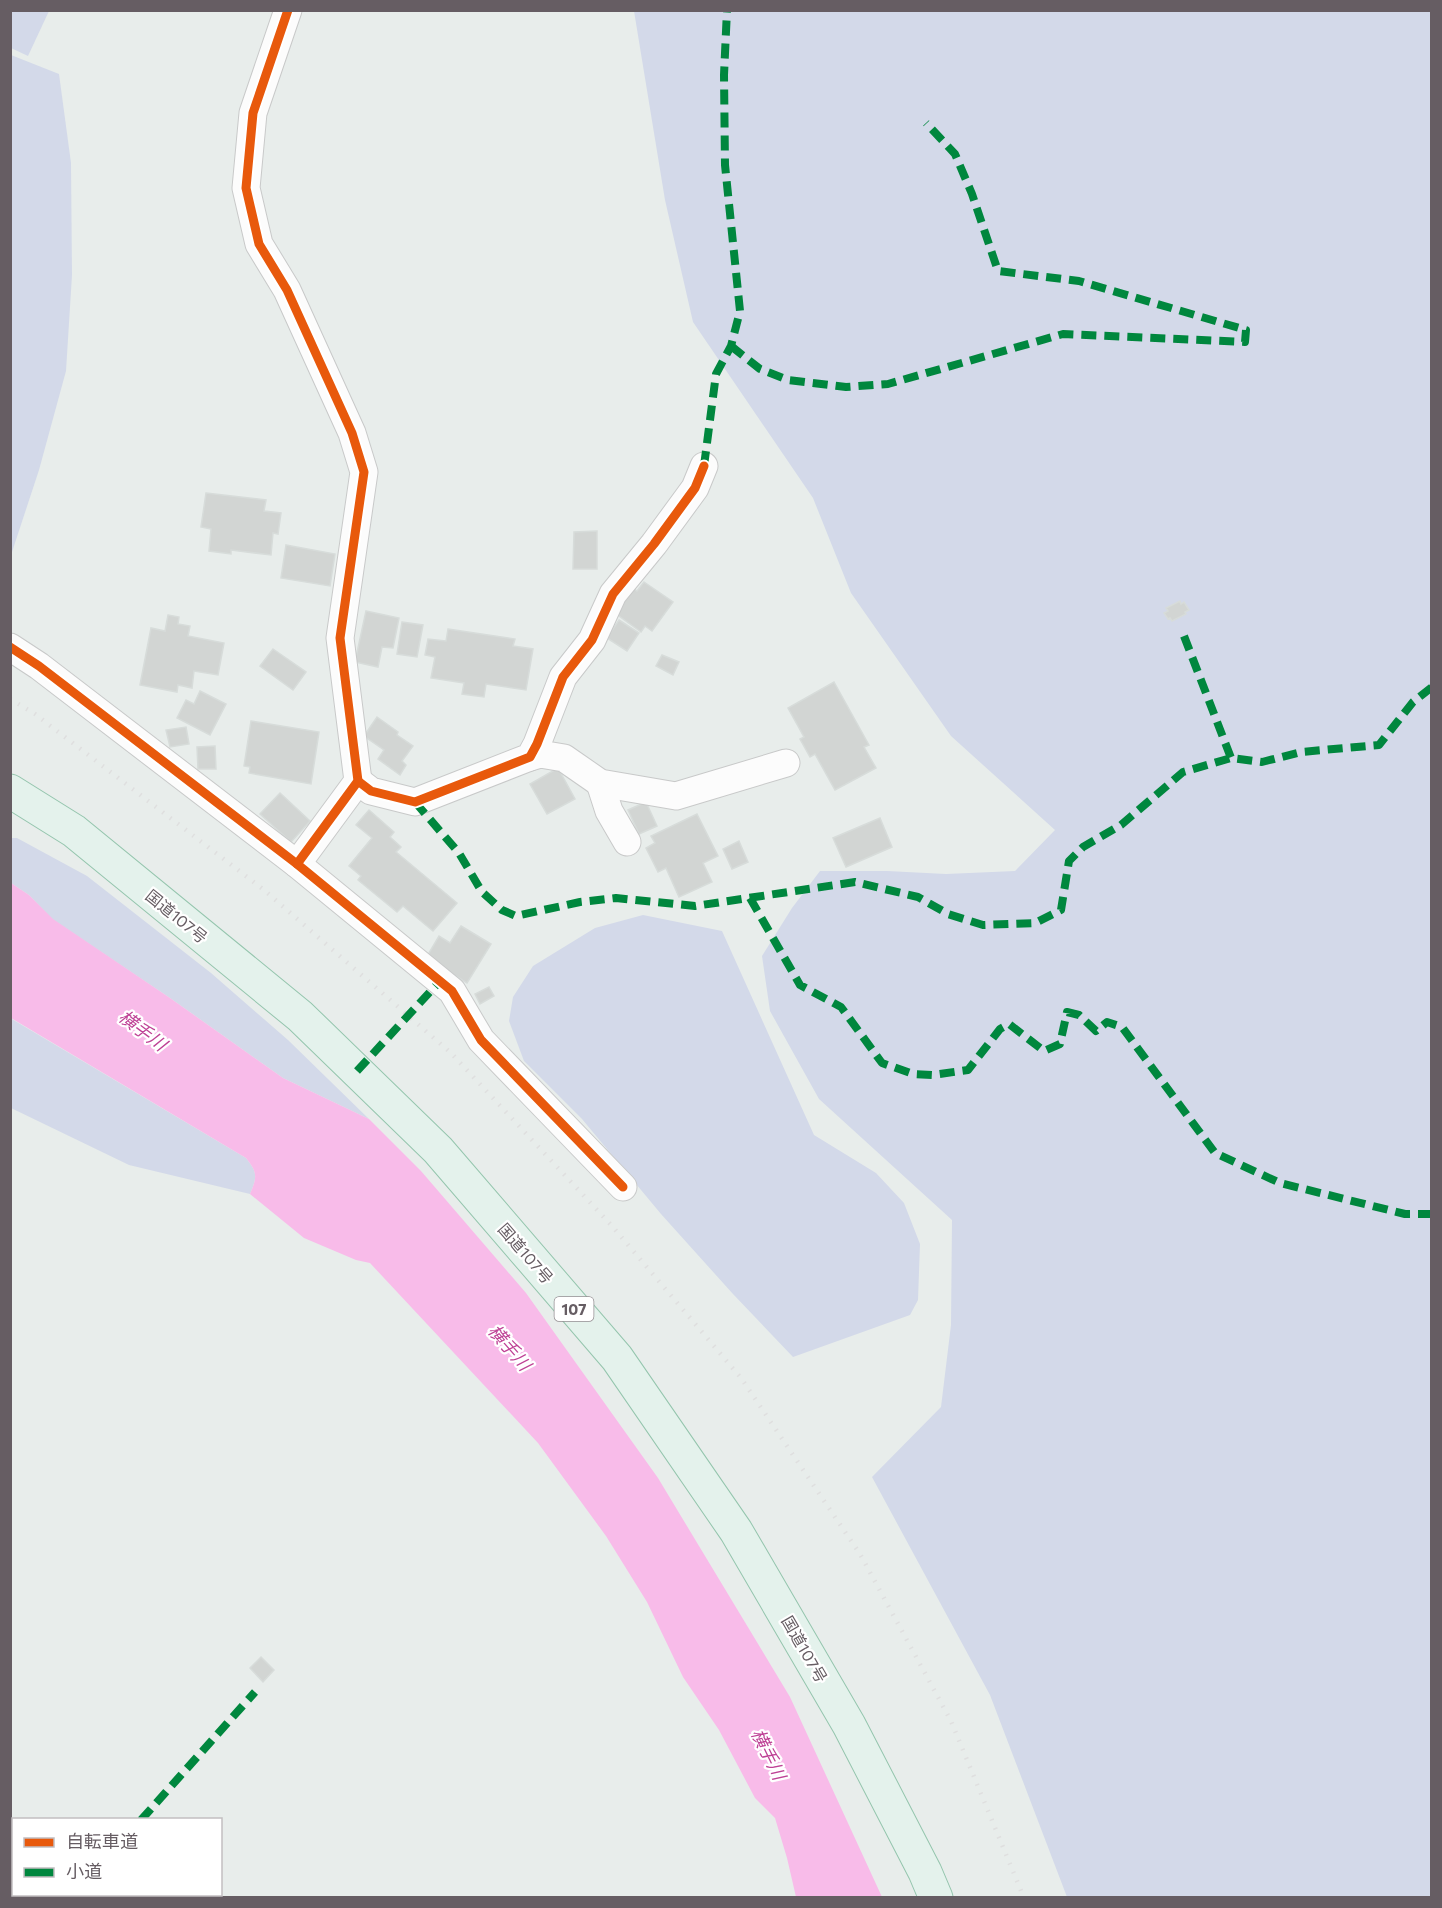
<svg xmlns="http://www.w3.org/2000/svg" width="1442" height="1908" viewBox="0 0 1442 1908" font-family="Commissioner,'Noto Sans JP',sans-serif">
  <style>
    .green { fill: #d3d9e9 }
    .water { fill: #f8bbe9 }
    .building { fill: #d2d5d3; stroke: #d7dcda; stroke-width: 1.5 }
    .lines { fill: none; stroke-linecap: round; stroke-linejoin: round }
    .minor-casing { stroke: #c8c9c9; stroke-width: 29 }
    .trunk-casing { stroke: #94c5ad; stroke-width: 35 }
    .minor { stroke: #fcfcfc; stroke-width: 27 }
    .trunk { stroke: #e4f2ec; stroke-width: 33 }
    .rail { stroke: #dfdfdf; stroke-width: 4.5; stroke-dasharray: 1.5 8; stroke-linecap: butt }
    .quiet { stroke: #00873e; stroke-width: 8; stroke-dasharray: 15 8; stroke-linecap: butt }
    .cycleway-casing { stroke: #fff; stroke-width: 13 }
    .cycleway { stroke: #e8590c; stroke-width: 9 }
    .labels { text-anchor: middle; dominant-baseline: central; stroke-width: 4.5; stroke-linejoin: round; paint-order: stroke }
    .shield { fill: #fff; stroke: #948e92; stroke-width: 1.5 }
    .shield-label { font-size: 15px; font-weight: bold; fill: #665d63 }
    .street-label { font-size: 16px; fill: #665d63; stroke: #fff }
    .water-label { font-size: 18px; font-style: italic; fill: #be4195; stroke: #fff }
  </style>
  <rect width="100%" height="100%" fill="#e8edeb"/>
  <g class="green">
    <polygon points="11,10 49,11 28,56 11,48"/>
    <polygon points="634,11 1431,11 1431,1897 1067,1897 990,1695 872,1477 941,1407 951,1325 952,1220 819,1099 770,1011 762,956 792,908 820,871 887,871 946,874 1015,871 1055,830 951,736 851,593 813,498 693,322 665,200"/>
    <polygon points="11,55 59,74 71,163 72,275 66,371 39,470 11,555"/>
    <polygon points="10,838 17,838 87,876 211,973 288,1040 369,1119 283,1078 170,998 52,919 29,895 11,883"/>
    <polygon points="643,915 722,931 814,1135 876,1173 904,1203 920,1244 918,1300 910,1315 793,1357 733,1294 661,1214 582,1119 524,1061 509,1021 513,997 533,966 595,928"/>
    <path d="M10,1018L246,1158C258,1173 257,1177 250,1194L129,1165L11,1108Z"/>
  </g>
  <path class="water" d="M11,883L29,895L53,919L170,998L283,1078L369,1119L421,1171L526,1293L658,1478L790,1697L882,1897H796L787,1858L775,1818L755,1798L719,1730L683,1677L647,1602L606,1536L538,1443L370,1263L356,1260L304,1238L250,1194C257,1177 258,1173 246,1158L11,1018Z"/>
  <g class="building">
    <polygon points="206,493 266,500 264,511 281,513 278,534 273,533 271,555 231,550 231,554 209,551 211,529 201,527"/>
    <polygon points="597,531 597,569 573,569 574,532"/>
    <polygon points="286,545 335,554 330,586 281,578"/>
    <polygon points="644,582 673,602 652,631 645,626 641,632 615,613 633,588 637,591"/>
    <polygon points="1180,601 1181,604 1184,602 1189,610 1185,612 1186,614 1172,621 1170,618 1168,619 1164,613 1168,611 1166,608"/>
    <polygon points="366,611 399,618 393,648 382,647 378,667 355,662"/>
    <polygon points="168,615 179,617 178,624 190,626 188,636 224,643 218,675 194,671 192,688 178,685 177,692 140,685 151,628 165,631"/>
    <polygon points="619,620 639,633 627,651 607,638"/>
    <polygon points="402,622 423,625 417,657 397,654"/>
    <polygon points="448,629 515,639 513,646 533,649 526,690 486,684 484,697 462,694 464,683 431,678 435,657 425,655 428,639 446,641"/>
    <polygon points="273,649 306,672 293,690 260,666"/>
    <polygon points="662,655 679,662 673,675 656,666"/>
    <polygon points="834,682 869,745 864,747 876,768 835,790 815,754 810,757 800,739 804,737 788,708"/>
    <polygon points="200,691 226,704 210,735 177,718 186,700 194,704"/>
    <polygon points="377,717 398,732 397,735 413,746 402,761 406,765 400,775 378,759 384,750 364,736"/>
    <polygon points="251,721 319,732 311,784 249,773 250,767 244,766"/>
    <polygon points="186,727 189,744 170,747 166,730"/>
    <polygon points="215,746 216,769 198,769 197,747"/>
    <polygon points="558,768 575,799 547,814 530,784"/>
    <polygon points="280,793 310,821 291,842 260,814"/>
    <polygon points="646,802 657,826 639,834 628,810"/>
    <polygon points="369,810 394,832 390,837 401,847 396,852 457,903 433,931 403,906 397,912 358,880 361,876 349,866 372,838 356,825"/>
    <polygon points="697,814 718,856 703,863 712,882 679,897 666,868 658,872 646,848 655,843 651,836"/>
    <polygon points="880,818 892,847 846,867 833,838"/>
    <polygon points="739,841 748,862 732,869 723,849"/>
    <polygon points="461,926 491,944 467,983 426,958 439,936 450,943"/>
    <polygon points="489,987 494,996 480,1004 475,994"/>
    <polygon points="261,1657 274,1670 263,1682 250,1668"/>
  </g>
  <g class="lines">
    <g class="minor-casing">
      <g id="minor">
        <polyline points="10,647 39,666 297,864 358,781 340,638 364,472 352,433 287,290 259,244 246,188 253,113 288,10"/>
        <polyline points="530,757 540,754 564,758 600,783 676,796 786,763"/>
        <polyline points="358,781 371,791 415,802 530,757 537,744 563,677 592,640 613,594 654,544 695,488 704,466"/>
        <polyline points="600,783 609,811 627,842"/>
        <polyline points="297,864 452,991 481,1040 623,1187"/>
      </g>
    </g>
    <g class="trunk-casing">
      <polyline id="trunk" points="10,791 74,831 300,1016 438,1150 617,1358 736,1531 849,1725 925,1872 936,1898"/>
    </g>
    <use href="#minor" class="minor"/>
    <use href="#trunk" class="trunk"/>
    <polyline class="rail" points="10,699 35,714 264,890 451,1053 612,1226 741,1378 860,1554 951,1721 1024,1898"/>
    <g class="quiet">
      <polyline points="731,346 760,369 788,380 846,387 888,384 1063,334 1245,342 1246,330 1079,281 998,271 972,194 955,154 926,123"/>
      <polyline points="704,466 716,374 731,346 740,311 725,165 724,75 727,10"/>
      <polyline points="1184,636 1231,758"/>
      <polyline points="415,802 459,853 482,892 502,910 516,916 580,902 616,898 695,906 855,882 918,897 948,914 983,925 1035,923 1061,910 1069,861 1083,847 1121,825 1183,772 1231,758 1262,762 1301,752 1379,745 1413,702 1432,687"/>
      <polyline points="750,898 800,985 841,1007 882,1063 913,1074 932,1075 968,1070 1000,1029 1009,1024 1044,1051 1060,1044 1067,1012 1079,1015 1096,1031 1107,1022 1122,1027 1215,1153 1280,1183 1405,1214 1432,1214"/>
      <polyline points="357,1071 440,981"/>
      <polyline points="141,1820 255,1692"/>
      <polyline points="10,1834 14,1836"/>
      <polyline points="82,1894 85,1898"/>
    </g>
    <g class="cycleway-casing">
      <g id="cycleway">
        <polyline points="10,647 39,666 297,864 358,781 340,638 364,472 352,433 287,290 259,244 246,188 253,113 288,10"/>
        <polyline points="358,781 371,791 415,802 530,757 537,744 563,677 592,640 613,594 654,544 695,488 704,466"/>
        <polyline points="297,864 452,991 481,1040 623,1187"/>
      </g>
    </g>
    <use href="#cycleway" class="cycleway"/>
  </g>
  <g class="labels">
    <rect class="shield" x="554.5" y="1297" width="39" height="24" rx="4.5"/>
    <g class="shield-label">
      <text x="574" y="1309">107</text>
    </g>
    <g class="street-label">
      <text transform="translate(177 916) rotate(39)">国道107号</text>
      <text transform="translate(526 1253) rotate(49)">国道107号</text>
      <text transform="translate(805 1649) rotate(60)">国道107号</text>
    </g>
    <g class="water-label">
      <text transform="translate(143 1030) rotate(37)">横手川</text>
      <text transform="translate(510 1347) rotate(49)">横手川</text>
      <text transform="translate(769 1754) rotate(64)">横手川</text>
    </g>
  </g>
  <rect width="1442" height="1908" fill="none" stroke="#665d63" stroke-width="24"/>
  <rect x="12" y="1818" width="210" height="78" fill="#ffffff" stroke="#c2bec1" stroke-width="1.5"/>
  <rect x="24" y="1838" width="30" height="9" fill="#e8590c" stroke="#c2bec1" stroke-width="1.5"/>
  <text x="66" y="1848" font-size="18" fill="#665d63">自転車道</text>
  <rect x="24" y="1868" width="30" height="9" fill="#00873e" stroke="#c2bec1" stroke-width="1.5"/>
  <text x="66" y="1878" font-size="18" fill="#665d63">小道</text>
</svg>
